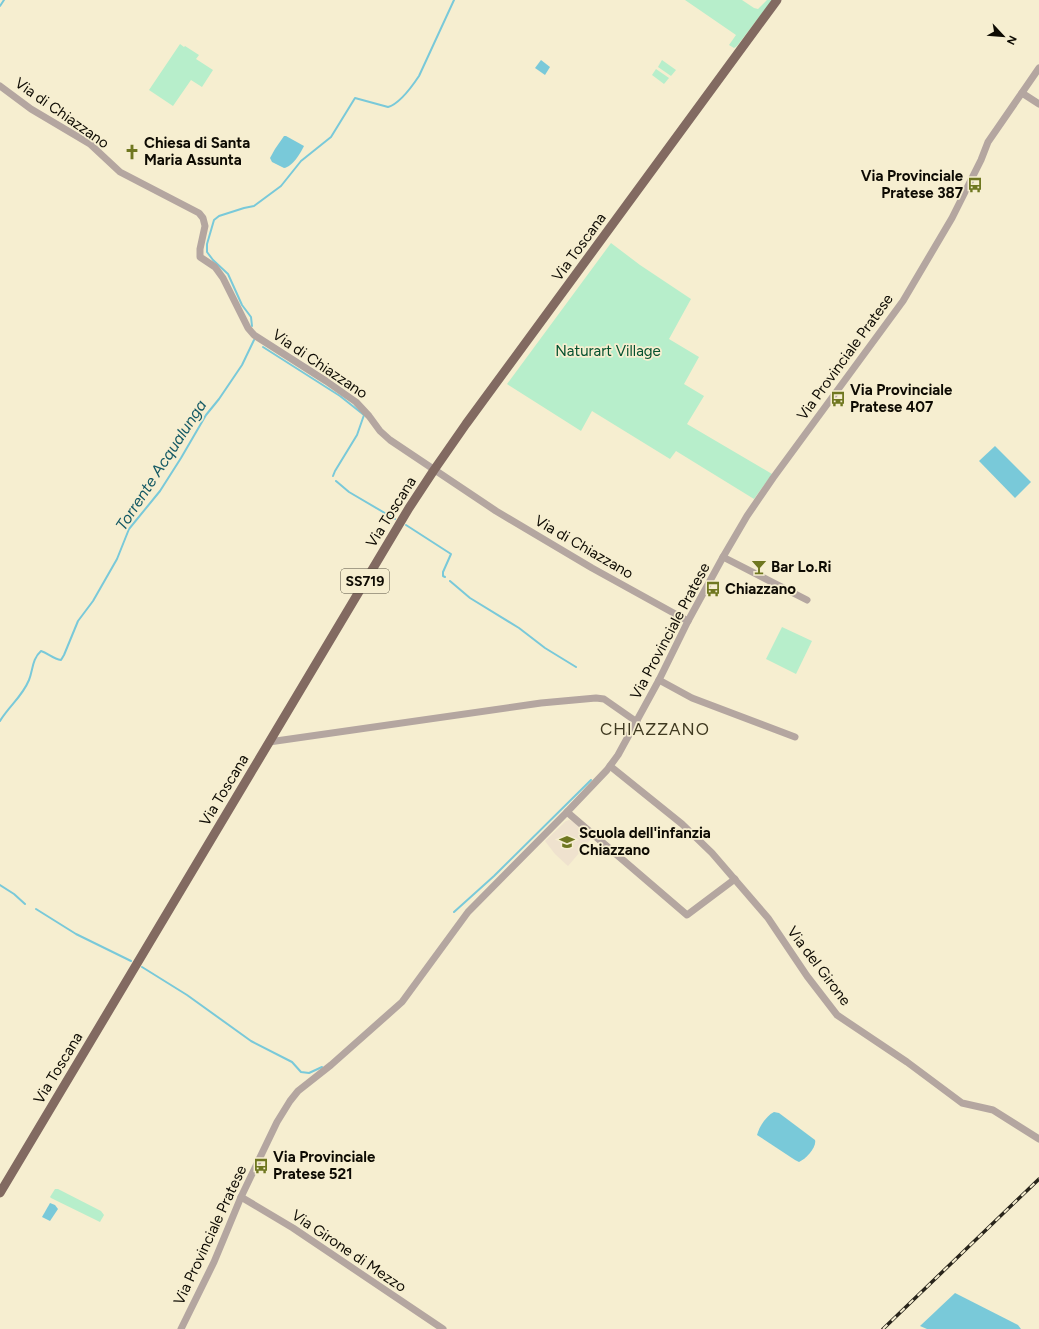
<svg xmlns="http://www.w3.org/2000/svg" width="1039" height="1329" viewBox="0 0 1039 1329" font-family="Figtree,sans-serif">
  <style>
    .education { fill: #efe2ce }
    .green { fill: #b7eecb }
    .water { fill: #79c9d9 }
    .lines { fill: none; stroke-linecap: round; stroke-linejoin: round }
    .stream { stroke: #79c9d9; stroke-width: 2 }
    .minor { stroke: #b4a6a0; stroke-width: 7 }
    .major { stroke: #826a61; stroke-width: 9 }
    .rail-casing { stroke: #29251b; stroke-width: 3.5 }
    .rail { stroke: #f6eed0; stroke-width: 2; stroke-dasharray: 6; stroke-linecap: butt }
    .labels { text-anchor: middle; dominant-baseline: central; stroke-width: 3.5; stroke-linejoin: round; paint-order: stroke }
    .shield { fill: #f6eed0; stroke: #544f40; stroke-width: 1 }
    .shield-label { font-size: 14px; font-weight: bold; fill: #0e0b03 }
    .street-label { font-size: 15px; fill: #0e0b03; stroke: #f6eed0 }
    .poi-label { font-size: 15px; font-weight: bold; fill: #0e0b03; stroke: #f6eed0; text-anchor: start }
    .park-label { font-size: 15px; fill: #04512f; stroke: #f6eed0 }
    .water-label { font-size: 16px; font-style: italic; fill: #145964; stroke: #f6eed0 }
    .quarter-label { font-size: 17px; letter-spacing: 1px; fill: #403a21; stroke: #f6eed0 }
  </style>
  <rect width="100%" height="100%" fill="#f6eed0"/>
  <polygon class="education" points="569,820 574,822 591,839 568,866 555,854 545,841 566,821"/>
  <g class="green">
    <polygon points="685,0 742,0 754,8 758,9 767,0 772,0 737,46 734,48 729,45 736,35"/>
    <polygon points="180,44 184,47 185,46 199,55 196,59 213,70 202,87 191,80 173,106 149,90"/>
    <polygon points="662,60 676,70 671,76 658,67"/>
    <polygon points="656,69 669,78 664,84 652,75"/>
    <polygon points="611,243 640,265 691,299 669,339 699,357 684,384 704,396 687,424 772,474 754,499 676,451 670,459 592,411 581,431 507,384"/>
    <polygon points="782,627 812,641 796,674 766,659"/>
    <polygon points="55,1189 58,1189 101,1211 104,1215 100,1222 51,1198 50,1197"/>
  </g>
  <g class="water">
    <polygon points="541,60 550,67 545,75 535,68"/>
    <path d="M284,136H286L304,146C300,154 292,167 284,168L272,162L270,158L275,149Z"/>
    <polygon points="995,446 1031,482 1015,498 979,461"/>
    <path d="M774,1112L779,1113L815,1140C817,1147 806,1159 799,1162L795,1160L757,1135C759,1127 766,1116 774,1112Z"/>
    <polygon points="50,1203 55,1205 58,1209 50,1221 42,1217"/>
    <polygon points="955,1293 1018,1325 1021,1329 927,1329 920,1326"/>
  </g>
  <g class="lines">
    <g class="stream">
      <polyline points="0,6 4,0"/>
      <path d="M252,326L251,317L242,305L228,274L213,260L207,252V244L214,220L219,216L244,208L254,206L281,186L301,161L331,137L355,98L388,107C399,104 413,85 419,76L454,0"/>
      <polyline points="263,347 340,396 364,415 357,435 335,471 333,476"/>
      <polyline points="336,481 349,492 395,519"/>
      <polyline points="406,525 451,554 443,572 443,576 445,577"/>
      <polyline points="450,581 470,598 519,628 545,648 576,667"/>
      <path d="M0,721C9,706 22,697 29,680C33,670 32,659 41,651C48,653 53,659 61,660L64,655L78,621L93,601L117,559L129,529L160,491L181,458L206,415L219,399L242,365L254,340"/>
      <polyline points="0,885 14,894 25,904"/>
      <polyline points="36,909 76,934 131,961"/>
      <polyline points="454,912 494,876 591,780"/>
      <polyline points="142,967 187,995 251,1041 292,1062 301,1072 309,1073 322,1067"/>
    </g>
    <g class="minor">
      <polyline points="0,86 31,109 90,144 120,172 199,213 203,218 205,226 200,249 200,257 215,267 223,278 248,328 254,335 326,381 356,402 369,416 380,431 390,440 496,511 592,568 688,621"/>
      <polyline points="1022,93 1039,104"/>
      <polyline points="723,557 807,600"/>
      <polyline points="659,680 692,698 795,737"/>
      <polyline points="269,742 541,703 596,698 604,699 637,722"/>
      <polyline points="610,766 682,824 712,853 768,918 807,976 837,1015 907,1062 962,1103 993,1110 1039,1139"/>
      <polyline points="567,812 687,915 735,879"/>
      <polyline points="241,1197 293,1228 443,1329"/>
      <polyline points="181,1329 214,1262 241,1197 277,1122 290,1101 298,1091 331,1065 402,1002 468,912 567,812 607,770 618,755 659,680 688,621 723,557 747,516 773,478 903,301 952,218 981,160 988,142 1039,68"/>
    </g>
    <polyline class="major" points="0,1193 409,508 434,470 466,424 777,0"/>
    <g class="rail-casing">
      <polyline id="rail" points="883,1329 1039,1179"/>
    </g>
    <use href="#rail" class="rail"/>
  </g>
  <defs>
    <g id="church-bare" transform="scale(1.2)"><path d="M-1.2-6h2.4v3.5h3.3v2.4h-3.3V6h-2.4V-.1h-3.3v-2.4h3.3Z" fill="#6f7720" stroke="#f6eed0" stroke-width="2.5" paint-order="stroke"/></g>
    <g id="bus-bare" transform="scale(1.2)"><path d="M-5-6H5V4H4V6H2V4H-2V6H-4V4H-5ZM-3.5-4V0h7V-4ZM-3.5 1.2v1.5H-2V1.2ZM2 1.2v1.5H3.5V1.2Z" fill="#6f7720" stroke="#f6eed0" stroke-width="2.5" paint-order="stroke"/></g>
    <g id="bar-bare" transform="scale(1.2)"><path d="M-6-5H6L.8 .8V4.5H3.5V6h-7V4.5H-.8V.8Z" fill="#6f7720" stroke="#f6eed0" stroke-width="2.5" paint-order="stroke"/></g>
    <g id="school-bare" transform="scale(1.2)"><path d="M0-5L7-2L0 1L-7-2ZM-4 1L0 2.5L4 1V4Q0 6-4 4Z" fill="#6f7720" stroke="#f6eed0" stroke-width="2.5" paint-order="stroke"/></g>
  </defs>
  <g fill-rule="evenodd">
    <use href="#church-bare" x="132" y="152"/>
    <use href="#bus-bare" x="975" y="185"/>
    <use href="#bus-bare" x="838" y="399"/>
    <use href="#bar-bare" x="759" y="567"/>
    <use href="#bus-bare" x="713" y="589"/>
    <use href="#school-bare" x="567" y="842"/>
    <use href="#bus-bare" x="261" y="1166"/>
  </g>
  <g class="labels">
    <rect class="shield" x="341" y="569" width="48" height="24" rx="3"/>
    <g class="shield-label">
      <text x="365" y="581">SS719</text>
    </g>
    <g class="street-label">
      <text transform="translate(62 113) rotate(35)">Via di Chiazzano</text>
      <text transform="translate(579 247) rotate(-54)">Via Toscana</text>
      <text transform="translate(845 357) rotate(-54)">Via Provinciale Pratese</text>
      <text transform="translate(320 364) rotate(34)">Via di Chiazzano</text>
      <text transform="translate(391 512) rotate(-58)">Via Toscana</text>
      <text transform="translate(584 547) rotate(30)">Via di Chiazzano</text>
      <text transform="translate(670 631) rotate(-62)">Via Provinciale Pratese</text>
      <text transform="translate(224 790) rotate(-59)">Via Toscana</text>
      <text transform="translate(819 966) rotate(53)">Via del Girone</text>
      <text transform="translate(58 1068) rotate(-59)">Via Toscana</text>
      <text transform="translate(210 1235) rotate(-65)">Via Provinciale Pratese</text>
      <text transform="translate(349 1251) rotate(34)">Via Girone di Mezzo</text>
    </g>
    <g class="poi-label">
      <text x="144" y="143">Chiesa di Santa<tspan x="144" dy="17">Maria Assunta</tspan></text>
      <text x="963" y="176" text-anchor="end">Via Provinciale<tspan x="963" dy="17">Pratese 387</tspan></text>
      <text x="850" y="390">Via Provinciale<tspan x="850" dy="17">Pratese 407</tspan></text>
      <text x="771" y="567">Bar Lo.Ri</text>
      <text x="725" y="589">Chiazzano</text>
      <text x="579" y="833">Scuola dell'infanzia<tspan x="579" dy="17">Chiazzano</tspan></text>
      <text x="273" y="1157">Via Provinciale<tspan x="273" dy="17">Pratese 521</tspan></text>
    </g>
    <g class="park-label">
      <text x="608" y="351">Naturart Village</text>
    </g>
    <g class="water-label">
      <text transform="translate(161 465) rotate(-57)">Torrente Acqualunga</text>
    </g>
    <g class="quarter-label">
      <text x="655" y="729">CHIAZZANO</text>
    </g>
  </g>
  <g transform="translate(1003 36) rotate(116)" stroke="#f6eed0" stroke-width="3" paint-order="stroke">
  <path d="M0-3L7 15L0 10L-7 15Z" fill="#0e0b03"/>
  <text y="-6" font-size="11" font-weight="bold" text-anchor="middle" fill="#0e0b03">N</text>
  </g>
</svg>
